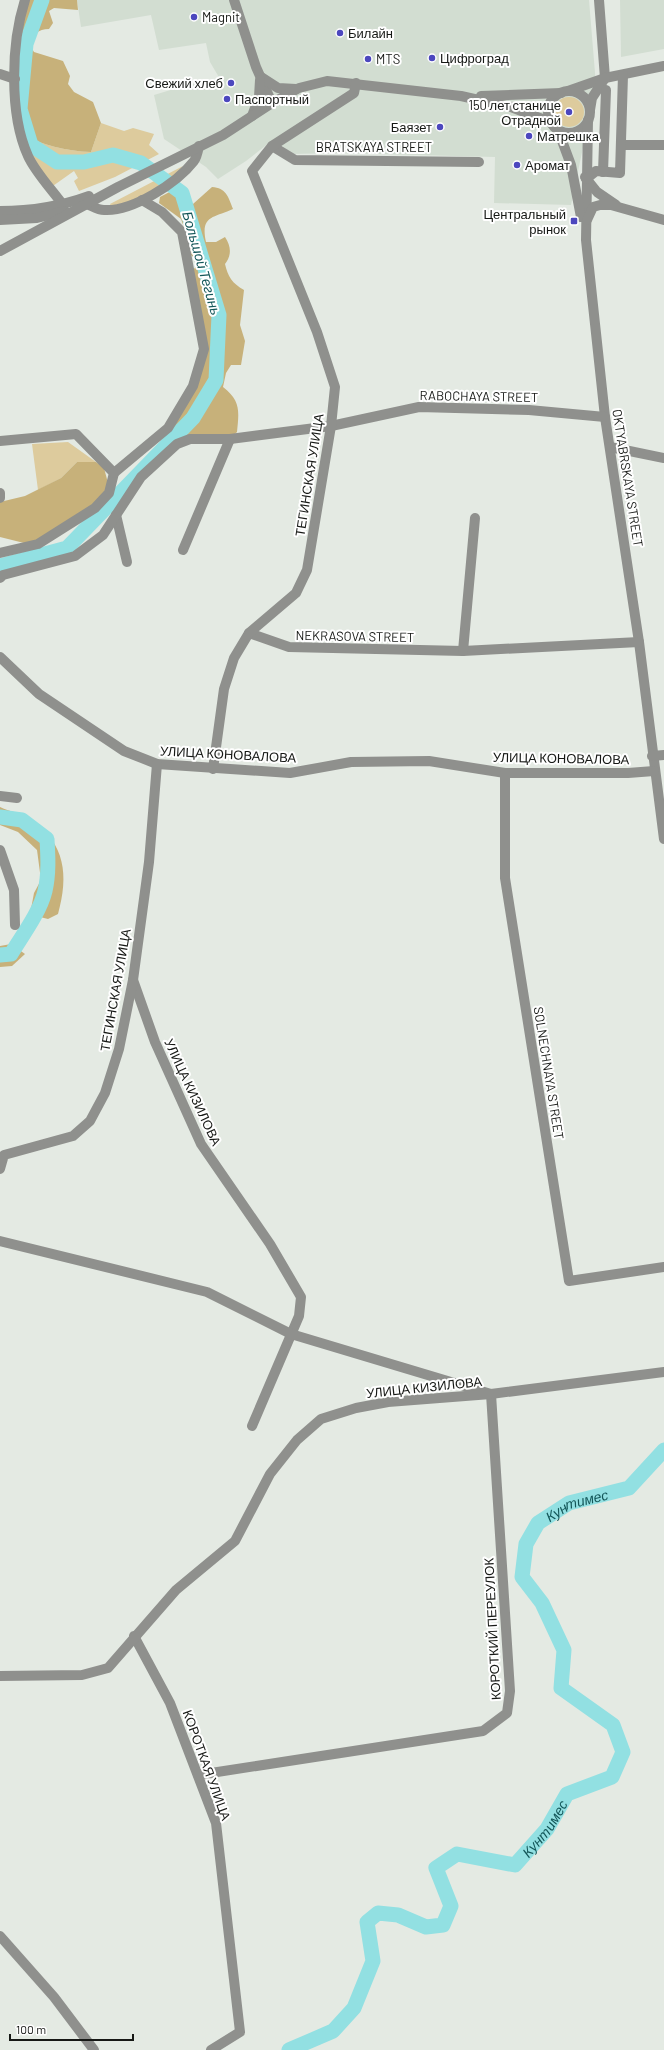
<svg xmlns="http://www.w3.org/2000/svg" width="664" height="2050" viewBox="0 0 664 2050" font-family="Barlow,sans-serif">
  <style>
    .built { fill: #d2ddd1 }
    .green { fill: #ddcb9d }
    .forest { fill: #c7b17a }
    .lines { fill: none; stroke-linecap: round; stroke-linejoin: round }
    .river { stroke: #92e0e2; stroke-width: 15 }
    .minor { stroke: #8f908d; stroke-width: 10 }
    .poi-dot { fill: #4c47be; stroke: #fff; stroke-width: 1.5 }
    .labels { text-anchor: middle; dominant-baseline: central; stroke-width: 4; stroke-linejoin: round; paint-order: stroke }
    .poi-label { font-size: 13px; fill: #161815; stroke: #fff; text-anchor: start }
    .street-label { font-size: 13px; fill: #161815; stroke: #fff }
    .water-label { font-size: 14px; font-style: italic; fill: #135658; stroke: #fff }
  </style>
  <rect width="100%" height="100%" fill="#e4eae3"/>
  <g class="built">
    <polygon points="77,0 589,0 596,85 571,205 494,203 495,157 339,153 292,154 274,139 246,161 218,179 206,167 164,139 154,95 187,85 220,79 210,62 206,43 159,50 151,15 81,27"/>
    <polygon points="620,0 664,0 664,49 621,57"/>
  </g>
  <g class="green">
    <circle cx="569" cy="112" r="15"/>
    <path d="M101,123L124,131L133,128L154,134L149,145L159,154L115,177L79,191L74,181L78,178L74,171L50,188L20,134C43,145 65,151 91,152Z"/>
    <polygon points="183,166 175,175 137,200 111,206 110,204"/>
    <polygon points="68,442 96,462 77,462 61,478 38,490 32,444"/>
  </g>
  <g class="forest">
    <path d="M26,0H77L78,10L54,8L49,11L53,23L49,29C38,29 33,35 29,44L34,52L63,61L70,76L68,84L74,92L93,102L101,123L91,152C65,151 43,145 20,134L14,101Z"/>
    <path d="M179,187L193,204L212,187C226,188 228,196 233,209C214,218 200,215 206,242H216L225,237C231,246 232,255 225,264C228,277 232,283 244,290L240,325L245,341L241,365H231L226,373L223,387C241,401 239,411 237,432L230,439L177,444L168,428L193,386L204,349L190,272L196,267L194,258L191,255L190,244L181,219L159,203L160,197Z"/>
    <polygon points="77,462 96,462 104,468 108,483 101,500 38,542 24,543 0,537 0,502 25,496 61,478"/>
    <path d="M0,807C10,812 23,813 32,820C65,844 69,875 58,914L48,919L40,917L31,909L34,893L41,880L37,850L18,832L0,825Z"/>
    <polygon points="11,944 25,954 12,966 0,967 0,946"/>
  </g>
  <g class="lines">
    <g class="river">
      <polyline points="0,566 67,548 193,418 216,380 219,315 182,193 141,163 113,155 84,162 57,162 31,145 20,109 26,44 42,0"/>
      <path d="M0,817L22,820L47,839C48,856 49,874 45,891C40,912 22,936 11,954L0,955"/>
      <path id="s1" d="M289,2050L333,2031L354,2008L373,1961L367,1922L378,1913L398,1915L426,1927L443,1925L451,1906L436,1868L457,1854L515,1865L547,1829L567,1794L612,1777L623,1752L613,1725L561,1688L564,1650L542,1603L522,1577L526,1544L538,1523L569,1503L629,1488L664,1450"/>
    </g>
    <g class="minor">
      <path d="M25,0C11,43 9,114 28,156C35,172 53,191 63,205"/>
      <polyline points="234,0 256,67 272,103"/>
      <polyline points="599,0 605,78"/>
      <polyline points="0,74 15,79"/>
      <polyline points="261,77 278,88 296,89"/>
      <polyline points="568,91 605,78 664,66"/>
      <circle cx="569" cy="112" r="21"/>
      <polyline points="481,96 561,93"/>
      <polyline points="590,110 592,98 605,78"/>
      <polyline points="252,116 259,97 260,80"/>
      <polyline points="588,120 586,240 605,417 639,642 664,839"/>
      <polyline points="558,130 571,165 581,217"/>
      <polyline points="621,145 664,145"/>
      <polyline points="272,146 295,160 479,162"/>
      <polyline points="603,172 606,90"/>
      <polyline points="585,177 597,192 616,205"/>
      <polyline points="586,179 596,171 620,173 623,75"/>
      <path d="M82,205L87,204C92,206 98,210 104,210C132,212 177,183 194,161C197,157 198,151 199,146"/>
      <path d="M0,211C32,211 59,207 89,196"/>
      <polyline points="0,220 37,218 65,211"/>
      <polyline points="587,220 593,207 600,205 611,205 664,220"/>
      <polyline points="0,251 118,187 223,135 272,103 299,88 327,81 461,96 511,107 550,122"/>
      <polyline points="0,441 76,434 114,473 109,493 95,508 38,544 0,553"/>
      <polyline points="610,447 664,458"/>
      <polyline points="114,473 168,428 193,386 204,349 182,232 162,212 142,200"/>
      <polyline points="0,493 0,498"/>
      <polyline points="116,515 127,562"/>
      <polyline points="183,550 230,439"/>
      <polyline points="0,578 3,575 75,556 103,535 141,477 177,444 190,439 230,439 331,426 419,407 529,410 605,417"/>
      <polyline points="249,633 289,647 463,651 639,642"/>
      <polyline points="463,651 475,518"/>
      <polyline points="0,657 39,694 124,751 157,764 290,773 351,762 429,761 505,773 628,773 654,771"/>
      <polyline points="652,756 664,755"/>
      <polyline points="213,769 224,689 234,658 249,633 296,593 307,570 331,426 335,387 317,332 252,171 272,146 354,93 356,83"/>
      <polyline points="505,773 505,878 569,1281 664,1267"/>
      <polyline points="0,796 17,798"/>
      <polyline points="0,850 14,890 15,925"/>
      <polyline points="133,980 155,1042 201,1144 270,1244 301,1297 299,1316 252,1426"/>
      <polyline points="0,1169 4,1155 73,1136 90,1121 105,1093 119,1049 133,980 149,862 157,764"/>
      <polyline points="0,1241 207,1292 291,1334 491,1394 510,1691 507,1713 483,1731 198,1775"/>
      <polyline points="134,1636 170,1703 216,1823 240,2032 211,2050"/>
      <polyline points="0,1676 82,1675 108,1668 176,1590 235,1541 270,1474 297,1440 321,1419 356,1408 388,1402 491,1394 664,1372"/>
      <polyline points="0,1936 54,1997 94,2050"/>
    </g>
  </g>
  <g class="poi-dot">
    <circle cx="194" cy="17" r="4"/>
    <circle cx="340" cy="33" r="4"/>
    <circle cx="432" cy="58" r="4"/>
    <circle cx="368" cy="59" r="4"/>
    <circle cx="231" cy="83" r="4"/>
    <circle cx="227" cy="99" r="4"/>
    <circle cx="569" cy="112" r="4"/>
    <circle cx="440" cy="127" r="4"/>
    <circle cx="529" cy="136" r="4"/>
    <circle cx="517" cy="165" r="4"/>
    <rect x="570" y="217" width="8" height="8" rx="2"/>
  </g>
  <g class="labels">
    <g class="poi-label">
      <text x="202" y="17">Magnit</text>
      <text x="348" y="33">Билайн</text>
      <text x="440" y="58">Цифроград</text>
      <text x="376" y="59">MTS</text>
      <text x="223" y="83" text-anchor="end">Свежий хлеб</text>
      <text x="235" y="99">Паспортный</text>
      <text x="561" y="105" text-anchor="end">150 лет станице<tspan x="561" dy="15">Отрадной</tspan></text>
      <text x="432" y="127" text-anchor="end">Баязет</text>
      <text x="537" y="136">Матрешка</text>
      <text x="525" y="165">Аромат</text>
      <text x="566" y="214" text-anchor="end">Центральный<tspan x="566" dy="15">рынок</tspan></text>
    </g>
    <g class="street-label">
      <text x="374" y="147">BRATSKAYA STREET</text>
      <text transform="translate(479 396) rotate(1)">RABOCHAYA STREET</text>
      <text transform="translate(309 475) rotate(-81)">ТЕГИНСКАЯ УЛИЦА</text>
      <text transform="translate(628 478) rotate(81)">OKTYABRSKAYA STREET</text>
      <text transform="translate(355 636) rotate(1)">NEKRASOVA STREET</text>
      <text transform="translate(228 754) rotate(3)">УЛИЦА КОНОВАЛОВА</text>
      <text transform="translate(561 758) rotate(1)">УЛИЦА КОНОВАЛОВА</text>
      <text transform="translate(115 990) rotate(-80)">ТЕГИНСКАЯ УЛИЦА</text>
      <text transform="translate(549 1073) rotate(81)">SOLNECHNAYA STREET</text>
      <text transform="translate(193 1092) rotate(65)">УЛИЦА КИЗИЛОВА</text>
      <text transform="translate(424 1387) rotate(-6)">УЛИЦА КИЗИЛОВА</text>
      <text transform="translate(492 1629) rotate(-93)">КОРОТКИЙ ПЕРЕУЛОК</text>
      <text transform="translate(207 1765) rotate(70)">КОРОТКАЯ УЛИЦА</text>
    </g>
    <g class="water-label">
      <text transform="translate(202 263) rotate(74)">Большой Тегинь</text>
      <text stroke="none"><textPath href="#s1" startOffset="877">Кунтимес</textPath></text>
      <text stroke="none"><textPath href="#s1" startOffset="444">Кунтимес</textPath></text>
    </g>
  </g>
  <path d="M10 2034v6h123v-6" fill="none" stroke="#161815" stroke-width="2"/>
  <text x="16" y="2034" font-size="12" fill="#161815" stroke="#ffffff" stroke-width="3" paint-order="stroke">100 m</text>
</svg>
